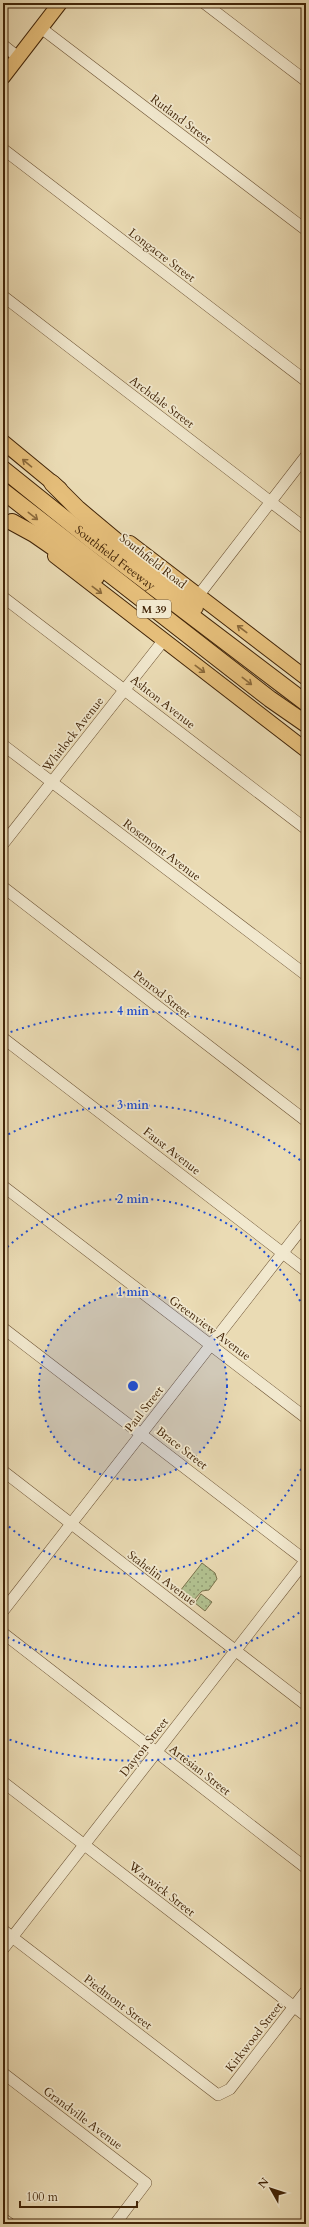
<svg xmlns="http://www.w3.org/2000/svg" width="309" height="2227" viewBox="0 0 309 2227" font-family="Cardo,serif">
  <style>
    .grass { fill: url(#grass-dots); stroke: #7a734c }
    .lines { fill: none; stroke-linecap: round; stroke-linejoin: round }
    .minor-casing { stroke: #6c5233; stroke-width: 12 }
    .major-casing { stroke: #422508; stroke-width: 16 }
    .highway-casing { stroke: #422508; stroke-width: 18 }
    .minor { stroke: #f1e8ce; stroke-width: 11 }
    .major { stroke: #e5be7a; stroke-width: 14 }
    .highway { stroke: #e5be7a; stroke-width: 16 }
    .oneway { stroke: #8b6a3b }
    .ring { fill: none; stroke: #1d4ed8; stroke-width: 2; stroke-dasharray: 2 4 }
    .labels { text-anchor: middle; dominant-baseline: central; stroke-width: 3.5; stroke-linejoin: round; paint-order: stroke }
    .shield { fill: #f1e8ce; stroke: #766043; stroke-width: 1 }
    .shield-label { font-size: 11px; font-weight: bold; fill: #422508 }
    .street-label { font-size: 12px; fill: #422508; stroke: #f1e8ce }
    .centre { fill: #1d4ed8; stroke: #f1e8ce; stroke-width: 2 }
    .ring-label { font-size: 12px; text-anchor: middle; font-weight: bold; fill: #1d4ed8; stroke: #f1e8ce; stroke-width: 3.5; stroke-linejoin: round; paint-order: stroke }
  </style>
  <defs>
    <pattern id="grass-dots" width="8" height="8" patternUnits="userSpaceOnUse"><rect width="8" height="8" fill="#b2c190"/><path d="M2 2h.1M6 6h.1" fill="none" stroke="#929d74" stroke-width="1.8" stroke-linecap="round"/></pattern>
  </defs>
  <rect width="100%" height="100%" fill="#eadbb4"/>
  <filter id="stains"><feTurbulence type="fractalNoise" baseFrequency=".005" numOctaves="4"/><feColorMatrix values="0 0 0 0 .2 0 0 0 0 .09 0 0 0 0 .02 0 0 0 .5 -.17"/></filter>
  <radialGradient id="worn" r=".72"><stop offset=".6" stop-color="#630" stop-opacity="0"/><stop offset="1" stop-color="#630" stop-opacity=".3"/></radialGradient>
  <g class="grass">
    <polygon points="202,1563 215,1573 217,1579 209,1590 202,1591 193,1601 180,1591"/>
    <polygon points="201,1594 212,1602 205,1611 195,1603"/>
  </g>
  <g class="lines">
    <g class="minor-casing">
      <g id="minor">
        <polyline points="204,3 306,81"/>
        <polyline points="41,28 306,230"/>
        <polyline points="3,45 18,57"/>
        <polyline points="3,149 306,381"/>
        <polyline points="3,296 306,529"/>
        <polyline points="198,596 306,456"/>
        <polyline points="3,597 306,829"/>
        <polyline points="3,745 306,975"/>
        <polyline points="3,844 163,641"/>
        <polyline points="3,887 306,1121"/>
        <polyline points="3,1038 306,1271"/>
        <polyline points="3,1186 306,1418"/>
        <polyline points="3,1328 306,1561"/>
        <polyline points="3,1471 306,1705"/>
        <polyline points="3,1611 306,1223"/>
        <polyline points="3,1633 306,1868"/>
        <polyline points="3,1782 306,2016"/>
        <polyline points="3,1930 218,2095 230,2089 306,1991"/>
        <polyline points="3,1949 306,1560"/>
        <polyline points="3,2073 146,2183 115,2224"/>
        <polyline points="3,2219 10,2224"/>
      </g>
    </g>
    <g class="major-casing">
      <g id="major">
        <polyline points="3,77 60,3"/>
        <polyline points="3,442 60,489"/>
        <polyline points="130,543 306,678"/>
        <polyline points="55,556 306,750"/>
      </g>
    </g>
    <g class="highway-casing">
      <g id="highway">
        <path id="s1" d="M3,469L94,542L306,703"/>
        <polyline points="52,483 78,509 195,607"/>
        <polyline points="3,491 270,699 306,724"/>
        <polyline points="12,522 34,534 96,577"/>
      </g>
    </g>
    <use href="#minor" class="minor"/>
    <use href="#major" class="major"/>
    <use href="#highway" class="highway"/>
  </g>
  <defs><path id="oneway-shaft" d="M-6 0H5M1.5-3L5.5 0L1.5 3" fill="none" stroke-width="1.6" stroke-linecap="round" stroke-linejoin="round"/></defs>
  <g class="oneway">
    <use href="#oneway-shaft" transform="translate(27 463) rotate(-140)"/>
    <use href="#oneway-shaft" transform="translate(33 516) rotate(38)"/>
    <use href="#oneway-shaft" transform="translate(97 590) rotate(37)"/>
    <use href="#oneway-shaft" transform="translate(242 629) rotate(-143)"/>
    <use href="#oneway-shaft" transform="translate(200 669) rotate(37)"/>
    <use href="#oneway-shaft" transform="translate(247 681) rotate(38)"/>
  </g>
  <circle cx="133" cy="1386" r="94" fill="#1d4ed8" fill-opacity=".12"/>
  <g class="ring">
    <circle cx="133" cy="1386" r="94"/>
    <path d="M306 1458A187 187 0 0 1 3 1521M3 1251A187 187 0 0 1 306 1314"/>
    <path d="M304 1609A281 281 0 0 1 3 1635M3 1137A281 281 0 0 1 304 1163"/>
    <path d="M303 1720A375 375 0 0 1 5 1738M5 1034A375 375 0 0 1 303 1052"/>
  </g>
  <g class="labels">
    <rect class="shield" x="137" y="600" width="34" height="18" rx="3"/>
    <g class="shield-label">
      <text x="154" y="609">M 39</text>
    </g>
    <g class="street-label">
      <text transform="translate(181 119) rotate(37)">Rutland Street</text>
      <text transform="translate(162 255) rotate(37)">Longacre Street</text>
      <text transform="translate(162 402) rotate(37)">Archdale Street</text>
      <text stroke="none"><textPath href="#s1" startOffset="143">Southfield Freeway</textPath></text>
      <text transform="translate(153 561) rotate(38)">Southfield Road</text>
      <text transform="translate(163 702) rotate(38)">Ashton Avenue</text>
      <text transform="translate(73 734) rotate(-52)">Whitlock Avenue</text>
      <text transform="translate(162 850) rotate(37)">Rosemont Avenue</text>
      <text transform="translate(162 994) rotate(38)">Penrod Street</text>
      <text transform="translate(172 1151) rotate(38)">Faust Avenue</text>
      <text transform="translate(210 1328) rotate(37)">Greenview Avenue</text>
      <text transform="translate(144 1409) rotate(-52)">Paul Street</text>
      <text transform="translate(182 1448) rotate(38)">Brace Street</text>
      <text transform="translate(162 1578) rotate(37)">Stahelin Avenue</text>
      <text transform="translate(144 1747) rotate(-52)">Dayton Street</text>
      <text transform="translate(200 1770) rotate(38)">Artesian Street</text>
      <text transform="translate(162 1889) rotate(38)">Warwick Street</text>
      <text transform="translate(118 2002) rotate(37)">Piedmont Street</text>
      <text transform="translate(254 2037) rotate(-52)">Kirkwood Street</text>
      <text transform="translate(83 2118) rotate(37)">Grandville Avenue</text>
    </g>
  </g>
  <circle cx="133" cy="1386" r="6" class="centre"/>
  <g class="ring-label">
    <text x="133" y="1015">4 min</text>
    <text x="133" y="1109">3 min</text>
    <text x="133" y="1203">2 min</text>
    <text x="133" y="1296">1 min</text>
  </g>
  <rect width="309" height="2227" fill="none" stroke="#eadbb4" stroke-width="16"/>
  <rect x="4" y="4" width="301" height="2219" fill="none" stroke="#422508" stroke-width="2"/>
  <rect x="8" y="8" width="293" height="2211" fill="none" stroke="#422508"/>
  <g transform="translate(271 2189) rotate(309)" stroke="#f1e8ce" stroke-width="3" paint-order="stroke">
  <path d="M0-3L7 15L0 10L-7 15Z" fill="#422508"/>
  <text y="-6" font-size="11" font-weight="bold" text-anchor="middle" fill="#422508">N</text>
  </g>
  <path d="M20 2201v6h117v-6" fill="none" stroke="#422508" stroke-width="2"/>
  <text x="26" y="2201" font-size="12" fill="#422508" stroke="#f1e8ce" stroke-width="3" paint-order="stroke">100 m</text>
  <rect width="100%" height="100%" filter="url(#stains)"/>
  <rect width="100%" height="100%" fill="url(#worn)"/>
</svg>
